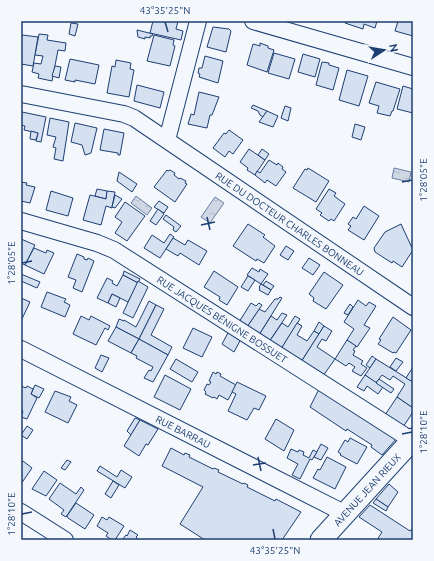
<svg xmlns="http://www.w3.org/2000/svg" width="434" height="561" viewBox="0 0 434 561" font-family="Ubuntu,sans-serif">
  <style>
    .water { fill: url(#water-ripples); stroke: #687fa3 }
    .building { fill: #d5e0f0; stroke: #1d3f73 }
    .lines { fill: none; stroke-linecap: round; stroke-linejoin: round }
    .minor-casing { stroke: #1d3f73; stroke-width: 18 }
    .major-casing { stroke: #1d3f73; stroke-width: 23 }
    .minor { stroke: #f4f7fb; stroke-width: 16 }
    .major { stroke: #f4f7fb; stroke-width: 21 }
    .ticks { fill: none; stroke: #1d3f73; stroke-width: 1.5 }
    .labels { text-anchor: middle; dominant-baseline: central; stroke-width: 3; stroke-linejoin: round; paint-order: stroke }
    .street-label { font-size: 10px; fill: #1d3f73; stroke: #f4f7fb }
    .neatline { fill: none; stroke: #1d3f73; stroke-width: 1.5 }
    .ticks-label { font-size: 10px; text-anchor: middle; fill: #1d3f73 }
  </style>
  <defs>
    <pattern id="water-ripples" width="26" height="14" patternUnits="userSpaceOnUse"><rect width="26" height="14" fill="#cfd7e4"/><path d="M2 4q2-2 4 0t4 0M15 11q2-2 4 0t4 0" fill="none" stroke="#b1bac7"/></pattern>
  </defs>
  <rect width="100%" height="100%" fill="#f4f7fb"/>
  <g class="water">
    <polygon points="394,168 411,172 409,182 392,178"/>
    <polygon points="136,196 152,208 147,215 131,203"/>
    <polygon points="215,197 224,203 210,223 201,217"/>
  </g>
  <g class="building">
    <polygon points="153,21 178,21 176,29 183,31 181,40 150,33"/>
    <polygon points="346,21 377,21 375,28 364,24 363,29 345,23"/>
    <polygon points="398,21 413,21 413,36 395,31"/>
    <polygon points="71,23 78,24 75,36 69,34"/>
    <polygon points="213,27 229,29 231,31 226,52 207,47"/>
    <polygon points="137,30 153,34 152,36 150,36 150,38 145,37 145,39 138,37"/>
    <polygon points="39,34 48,35 47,40 66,43 65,51 58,50 52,81 38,78 39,74 32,72 34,63 41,64 43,56 35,55"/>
    <polygon points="22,35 38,37 33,66 21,64 21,42"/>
    <polygon points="154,35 174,40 173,45 175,46 170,66 147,61"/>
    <polygon points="260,43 268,46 268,48 274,50 267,72 247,65 253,44 260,46"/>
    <polygon points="274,53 295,59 289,79 268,73"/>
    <polygon points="303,54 320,59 315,77 298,72"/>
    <polygon points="205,56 223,61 218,83 199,77 200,74 198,73 199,68 202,68"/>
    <polygon points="70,59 99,65 95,84 75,80 75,82 65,80"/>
    <polygon points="116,60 131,63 130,69 134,70 129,97 107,93 112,66 115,67"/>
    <polygon points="322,62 329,63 329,65 339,68 333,90 316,85"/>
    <polygon points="55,66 61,67 59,78 52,76"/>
    <polygon points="347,70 368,76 359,106 339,100"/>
    <polygon points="376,82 400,89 393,111 392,111 390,116 377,113 379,106 369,103"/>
    <polygon points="137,85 164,92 160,108 134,101"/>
    <polygon points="403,86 413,89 413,113 397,109"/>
    <polygon points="199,92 219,97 212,115 210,115 207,128 188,124 191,114 194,115"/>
    <polygon points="253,105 267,111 263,117 260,115 258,111 251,108"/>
    <polygon points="285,106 291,108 288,121 281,118"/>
    <polygon points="267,111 278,116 273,127 259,122"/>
    <polygon points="22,112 46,117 41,142 36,141 38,133 24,130 25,126 21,125"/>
    <polygon points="50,118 69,122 63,161 54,159 56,148 53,147 56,137 47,135"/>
    <polygon points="75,123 97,128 91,153 85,155 82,145 71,142"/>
    <polygon points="355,124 365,127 361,140 352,137"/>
    <polygon points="104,129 124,133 120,155 118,155 118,153 100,150"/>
    <polygon points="229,130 243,140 233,154 229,151 225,157 213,148 224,133 226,134"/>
    <polygon points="31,131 38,133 36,140 30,139"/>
    <polygon points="249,149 265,160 255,175 247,170 248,168 240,162"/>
    <polygon points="262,149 269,154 265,160 258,155"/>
    <polygon points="269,160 277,165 278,163 283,167 282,169 286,172 276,186 267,180 265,183 255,175 257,171 260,173"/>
    <polygon points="308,168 329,181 316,202 293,188 305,169 307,170"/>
    <polygon points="167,170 168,171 170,170 175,173 174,175 179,179 180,178 186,181 185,183 187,184 175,202 154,187"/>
    <polygon points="119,172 137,184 132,192 117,181"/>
    <polygon points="21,182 27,183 26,185 35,187 30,203 21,201"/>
    <polygon points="97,189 107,191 106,199 95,196"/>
    <polygon points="329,189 336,193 334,196 345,204 334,221 331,219 329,221 320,215 322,213 316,209"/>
    <polygon points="51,191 73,198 68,216 46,210"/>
    <polygon points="107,191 115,192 112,207 112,208 106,206 101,225 83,220 90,195 106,199"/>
    <polygon points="115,195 122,199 115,208 112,207"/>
    <polygon points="159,201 168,207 164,213 154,207"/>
    <polygon points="125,202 145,216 127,241 115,233 122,222 115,217"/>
    <polygon points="364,206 379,216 364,240 348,230 351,226 348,224 353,217 356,219"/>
    <polygon points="158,209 164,214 156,225 150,221"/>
    <polygon points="166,215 181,226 176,232 173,230 174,227 163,219"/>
    <polygon points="248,224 265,235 263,237 275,246 264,263 257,259 256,261 233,246"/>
    <polygon points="401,224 413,250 402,267 393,261 392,263 375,252 374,248 385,232"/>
    <polygon points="170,234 174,237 160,258 144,248 152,235 164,243"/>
    <polygon points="173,238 185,245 188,240 207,251 199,265 180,253 178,256 166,249"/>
    <polygon points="21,239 35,245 25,265 21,263"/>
    <polygon points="286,246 294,251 288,260 280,255"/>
    <polygon points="34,248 46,253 47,250 54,253 44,274 25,265"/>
    <polygon points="77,254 84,257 84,259 87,260 88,258 94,261 82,292 73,288 76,280 68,277"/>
    <polygon points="309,258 320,265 313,275 302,268"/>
    <polygon points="252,268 259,272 260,269 268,274 261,284 247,275"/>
    <polygon points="124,271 140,279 138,283 123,275"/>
    <polygon points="214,271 238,287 227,305 219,300 220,297 204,287"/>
    <polygon points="324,272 343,285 326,309 313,301 314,298 309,294"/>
    <polygon points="21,274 40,282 37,288 21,281"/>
    <polygon points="123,275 138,283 128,302 112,294 108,303 97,298 107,278 113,281 112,283 117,286"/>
    <polygon points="248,276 255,280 248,291 241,287"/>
    <polygon points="138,281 148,287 133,318 123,313"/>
    <polygon points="266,281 274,286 271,290 263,285"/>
    <polygon points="261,284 271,290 268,295 259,290 260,288 259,287"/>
    <polygon points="47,292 66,299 64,302 70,305 65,317 41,307"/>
    <polygon points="112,294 120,298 116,307 108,303"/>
    <polygon points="280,297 282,298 259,335 247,327 259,309 265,312 275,299 278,299"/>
    <polygon points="21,298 30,302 21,321"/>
    <polygon points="358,300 366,306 369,302 376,306 364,325 370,328 357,347 347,340 354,329 344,322"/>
    <polygon points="149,301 156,305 139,339 116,327 119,319 124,321 124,320 136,327"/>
    <polygon points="251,303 256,306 259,303 262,305 247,327 239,322"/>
    <polygon points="350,304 353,307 348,315 344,313"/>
    <polygon points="156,305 164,309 151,335 172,347 168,355 139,339"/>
    <polygon points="282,313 287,315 269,342 259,335 271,316 277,320"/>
    <polygon points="81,316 89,320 91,316 110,326 108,330 105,328 96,345 73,334"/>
    <polygon points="295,316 300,319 281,349 269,342 282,323 288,327"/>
    <polygon points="393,317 411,330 396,353 394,352 393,353 378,344 381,340 379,339"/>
    <polygon points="319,322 324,326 319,334 314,331"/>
    <polygon points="297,323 302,326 297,335 307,341 314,331 319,334 301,362 281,349"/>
    <polygon points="324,326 332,331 326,341 322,339 317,347 335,359 323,376 301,362"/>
    <polygon points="116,327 139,339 131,353 108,341"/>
    <polygon points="193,328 212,337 202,357 183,348"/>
    <polygon points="229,331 241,339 234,352 222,344"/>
    <polygon points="139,339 168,355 153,382 144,378 149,370 151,371 153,367 136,358 137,356 131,353"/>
    <polygon points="347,340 356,346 353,350 355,351 353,355 363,361 361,364 367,368 361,376 352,371 355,367 349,363 346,366 335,359"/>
    <polygon points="101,355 109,358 102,372 95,368"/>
    <polygon points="372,356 376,359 370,368 366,365"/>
    <polygon points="396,358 403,362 396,371 390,367"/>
    <polygon points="176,359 198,372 192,382 170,369"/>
    <polygon points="376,359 413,382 413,408 397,397 405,384 393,376 390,380 382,375 376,383 365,375"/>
    <polygon points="413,367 413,382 406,378"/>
    <polygon points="213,372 216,374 217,372 221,374 220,376 236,385 228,400 219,395 217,399 214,397 213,398 205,394 206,392 204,390 207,384 209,385 211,382 209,381"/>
    <polygon points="165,375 191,389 180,410 154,397"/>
    <polygon points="365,375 383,387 378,394 367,386 364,391 357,387"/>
    <polygon points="379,379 394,389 391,393 376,383"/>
    <polygon points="237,382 266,396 259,410 254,408 247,420 228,411 236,394 232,392"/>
    <polygon points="35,385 44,389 39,398 31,394"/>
    <polygon points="21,386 26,388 27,386 33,389 31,394 37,398 27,419 21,417 23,411 21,410"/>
    <polygon points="319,389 397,438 382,455 371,447 372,445 347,429 346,431 310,407"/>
    <polygon points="55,391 71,397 69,401 77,405 68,423 45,412"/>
    <polygon points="397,397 413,408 413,412 403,427 385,415"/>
    <polygon points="135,418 140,420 131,435 127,431"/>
    <polygon points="276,419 294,430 284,451 265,439"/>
    <polygon points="140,420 158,429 148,445 146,444 139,456 124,446"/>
    <polygon points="27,426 33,430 27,439 21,435"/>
    <polygon points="350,438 367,447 357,464 340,455 341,454 338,452 345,440 348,442"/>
    <polygon points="321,444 328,448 321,460 314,457"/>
    <polygon points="171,448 184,455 185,453 190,455 189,457 213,469 214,468 219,470 218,472 243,484 244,483 248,485 247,487 275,501 276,499 301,512 282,540 205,540 180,524 203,487 162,466"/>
    <polygon points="291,449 298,452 299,450 304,452 303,455 309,458 313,450 317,452 312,460 310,459 300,479 292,475 298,464 287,458"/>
    <polygon points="327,457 346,467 335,489 313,478 318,469 320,470"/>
    <polygon points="67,460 71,462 65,470 61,468"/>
    <polygon points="23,461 32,468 21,484 21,463"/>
    <polygon points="100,466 117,477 121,470 132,477 125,488 97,471"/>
    <polygon points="44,471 57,480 46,496 32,489"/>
    <polygon points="113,481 119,485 111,498 105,494"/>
    <polygon points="60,483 76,494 81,487 84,490 66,517 61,514 64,510 49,499"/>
    <polygon points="389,484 398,492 388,507 376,499"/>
    <polygon points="376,499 388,507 386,511 373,503"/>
    <polygon points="76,503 94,515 85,529 68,518 67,516"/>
    <polygon points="370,505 410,531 410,530 413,531 413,540 377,540 382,532 359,517"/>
    <polygon points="102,517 107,520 109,517 124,526 115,540 112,540 106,536 108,533 97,526"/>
    <polygon points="130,530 138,535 136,537 138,539 137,540 122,540 126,535 127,536"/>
  </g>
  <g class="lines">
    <g class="minor-casing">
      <g id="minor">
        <polyline points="253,21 413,67"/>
        <path id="s1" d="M21,94L124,114L134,118L413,307"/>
        <polyline points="167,140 198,21"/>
        <path id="s2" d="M21,221L97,243L114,250L402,434L411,442"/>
        <path id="s3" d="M21,349L336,509L344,515"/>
        <polyline points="21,512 65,540"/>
      </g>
    </g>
    <g class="major-casing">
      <g id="major">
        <path id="s4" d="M321,540L413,439"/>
      </g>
    </g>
    <use href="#minor" class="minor"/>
    <use href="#major" class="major"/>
  </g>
  <path class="ticks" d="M165,22L168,32M402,182L412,180M207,217L210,230M201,225L215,222M22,263L32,261M402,434L412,432M258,457L261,471M253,465L266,463M22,514L32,512M273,529L275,539"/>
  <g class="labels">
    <g class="street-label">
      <text stroke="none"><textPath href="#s1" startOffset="304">RUE DU DOCTEUR CHARLES BONNEAU</textPath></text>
      <text stroke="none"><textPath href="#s2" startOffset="226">RUE JACQUES BÉNIGNE BOSSUET</textPath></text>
      <text stroke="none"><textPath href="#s3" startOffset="182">RUE BARRAU</textPath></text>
      <text stroke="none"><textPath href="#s4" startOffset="68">AVENUE JEAN RIEUX</textPath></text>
    </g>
  </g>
  <rect width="434" height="561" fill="none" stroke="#f4f7fb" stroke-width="44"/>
  <g transform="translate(384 50) rotate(78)" stroke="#f4f7fb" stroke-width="3" paint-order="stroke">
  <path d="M0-3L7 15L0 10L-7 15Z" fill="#1d3f73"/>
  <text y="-6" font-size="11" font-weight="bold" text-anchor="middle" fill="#1d3f73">N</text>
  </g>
  <rect x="22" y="22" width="390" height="517" class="neatline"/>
  <g class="ticks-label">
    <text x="165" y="14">43°35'25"N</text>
    <text transform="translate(423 180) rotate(-90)" y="4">1°28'05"E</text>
    <text transform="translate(11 263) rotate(-90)" y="4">1°28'05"E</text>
    <text transform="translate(423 432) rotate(-90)" y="4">1°28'10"E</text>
    <text transform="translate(11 514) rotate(-90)" y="4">1°28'10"E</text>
    <text x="275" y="554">43°35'25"N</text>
  </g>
</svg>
